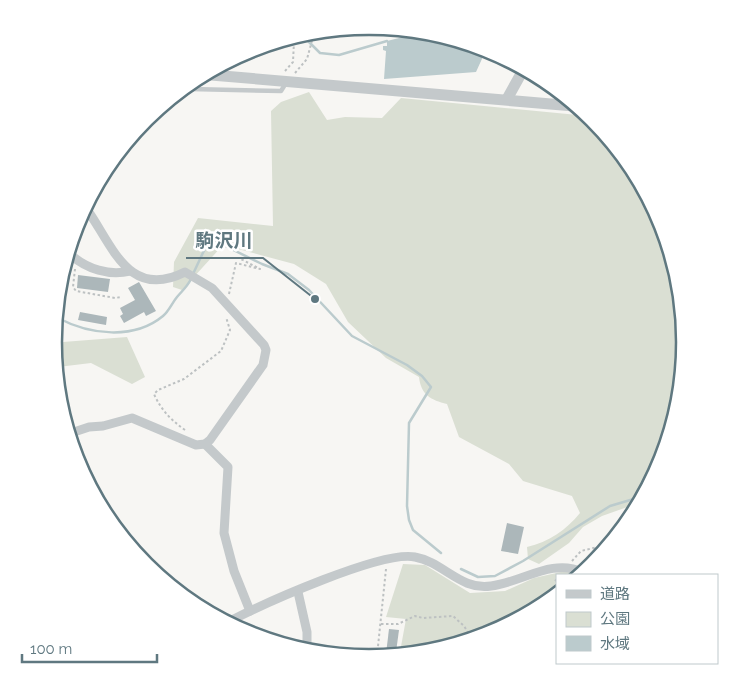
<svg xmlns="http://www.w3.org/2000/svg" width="738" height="684" viewBox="0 0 738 684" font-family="Raleway,'Noto Sans JP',sans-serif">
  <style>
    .green { fill: #dadfd3 }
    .water { fill: #bbcbcd }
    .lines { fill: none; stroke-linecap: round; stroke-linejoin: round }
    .stream { stroke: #bbcbcd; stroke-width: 2.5 }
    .building { fill: #acb7ba }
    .path { stroke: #bdc1c2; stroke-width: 2; stroke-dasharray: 2.5 2.5; stroke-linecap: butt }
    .service { stroke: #c4c9cb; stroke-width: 4.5 }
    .minor { stroke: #c4c9cb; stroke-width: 9 }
    .tertiary { stroke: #c4c9cb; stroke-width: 11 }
    .rim { fill: none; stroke: #5f7880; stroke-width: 2.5 }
    .leader { fill: none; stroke: #5f7880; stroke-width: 2 }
    .callout-dot { fill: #5f7880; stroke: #fff; stroke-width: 2 }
    .callout-label { font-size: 19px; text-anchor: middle; font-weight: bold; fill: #5f7880; stroke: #fff; stroke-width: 5; stroke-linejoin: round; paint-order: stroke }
  </style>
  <rect width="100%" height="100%" fill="#f7f6f3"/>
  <g class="green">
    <path d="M309,92L327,120L345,117L382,118L401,98L588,116L592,119L661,221L685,342L661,463L633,505L602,516L583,527L569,543L539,564L528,559L527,547C549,542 566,530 580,513L572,496L523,481L509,464L459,437L447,404C431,400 421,395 419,377L386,358L348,322L326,284L294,264L223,245L182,290L173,287L174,262L198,218L273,226L271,111L281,102Z"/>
    <polygon points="127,337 145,377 132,384 91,363 58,367 54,338 63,342"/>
    <polygon points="403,564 425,565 470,593 505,591 534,578 570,570 579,574 557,575 557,589 490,634 400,652 406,619 386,617"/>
  </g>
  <polygon class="water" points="411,35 445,43 455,48 486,50 476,72 384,79 386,51 383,50 383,46 387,46 387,41"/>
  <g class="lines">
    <g class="stream">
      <polyline points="306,39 320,53 339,55 387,41"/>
      <polyline points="193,274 208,242 213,240 262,264 288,274 309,290 352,336 407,365 422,376 431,387 409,423 407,506 409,520 413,530 441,553"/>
      <path d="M58,318C90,335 134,340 163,316C169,311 172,303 177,297C182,291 187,287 191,279"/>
      <polyline points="461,569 478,577 495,576 523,561 610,506 637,498"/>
    </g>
  </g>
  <g class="building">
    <polygon points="78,275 110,279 108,292 77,288"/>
    <polygon points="139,282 156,311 146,316 144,312 124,323 120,316 123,314 120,308 135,300 128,288"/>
    <polygon points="80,312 107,317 106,325 78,320"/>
    <polygon points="507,523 524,527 518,554 501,551"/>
    <polygon points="389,629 399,630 396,652 386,654"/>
  </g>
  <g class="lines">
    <g class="path">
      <polyline points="285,71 293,62 294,41"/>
      <polyline points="295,73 307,59 313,37"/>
      <polyline points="75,269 73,287 76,291 115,298 121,297"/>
      <polyline points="229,294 236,263 260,269 239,258"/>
      <path d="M185,430C171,420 161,410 154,394L158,390L184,379L221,351L230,330L226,317"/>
      <polyline points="572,561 581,551 606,545"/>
      <polyline points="555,581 557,579"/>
      <polyline points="381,624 398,624 415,616 423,618 453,616 464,626 471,637"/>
      <polyline points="360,656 374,657"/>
      <polyline points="377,656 386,569"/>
    </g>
    <polyline class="service" points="190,89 281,91 286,83"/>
    <g class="minor">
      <path d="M71,255C87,269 109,276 130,271"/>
      <path d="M71,433L89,427L103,426L132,418L196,445L205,444L210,440L263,365L266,350L264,345L212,288L185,272C128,301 112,244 86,208"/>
      <polyline points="205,444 228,467 224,533 234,571 250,611"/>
      <polyline points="298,592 307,632 307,645"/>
      <path d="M230,621C263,604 382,550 415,557C443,562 461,591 491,586C523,582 551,558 583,572"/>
    </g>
    <g class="tertiary">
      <polyline points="211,75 574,106"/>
      <polyline points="507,99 522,72"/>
    </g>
  </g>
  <path d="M0 0H738V684H0ZM62 342a307 307 0 1 1 614 0a307 307 0 1 1-614 0Z" fill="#fff" fill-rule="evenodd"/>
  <path class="rim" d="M62 342a307 307 0 1 1 614 0a307 307 0 1 1-614 0Z"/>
  <path class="leader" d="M315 299L263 258H186"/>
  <circle class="callout-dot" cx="315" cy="299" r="5"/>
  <g class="callout-label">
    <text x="224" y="247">駒沢川</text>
  </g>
  <rect x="556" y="574" width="162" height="90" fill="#ffffff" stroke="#bfc9cc"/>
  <rect x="566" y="590" width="25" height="8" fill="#c4c9cb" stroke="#bfc9cc"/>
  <text x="600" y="599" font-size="15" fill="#5f7880">道路</text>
  <rect x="566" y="612" width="25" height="15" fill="#dadfd3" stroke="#bfc9cc"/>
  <text x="600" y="624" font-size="15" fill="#5f7880">公園</text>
  <rect x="566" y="636" width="25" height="15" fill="#bbcbcd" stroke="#bfc9cc"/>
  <text x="600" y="649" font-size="15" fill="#5f7880">水域</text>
  <path d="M22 654v8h135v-8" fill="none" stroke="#5f7880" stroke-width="2.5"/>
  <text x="30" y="654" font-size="15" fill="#5f7880" stroke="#ffffff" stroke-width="4" paint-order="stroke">100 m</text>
</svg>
